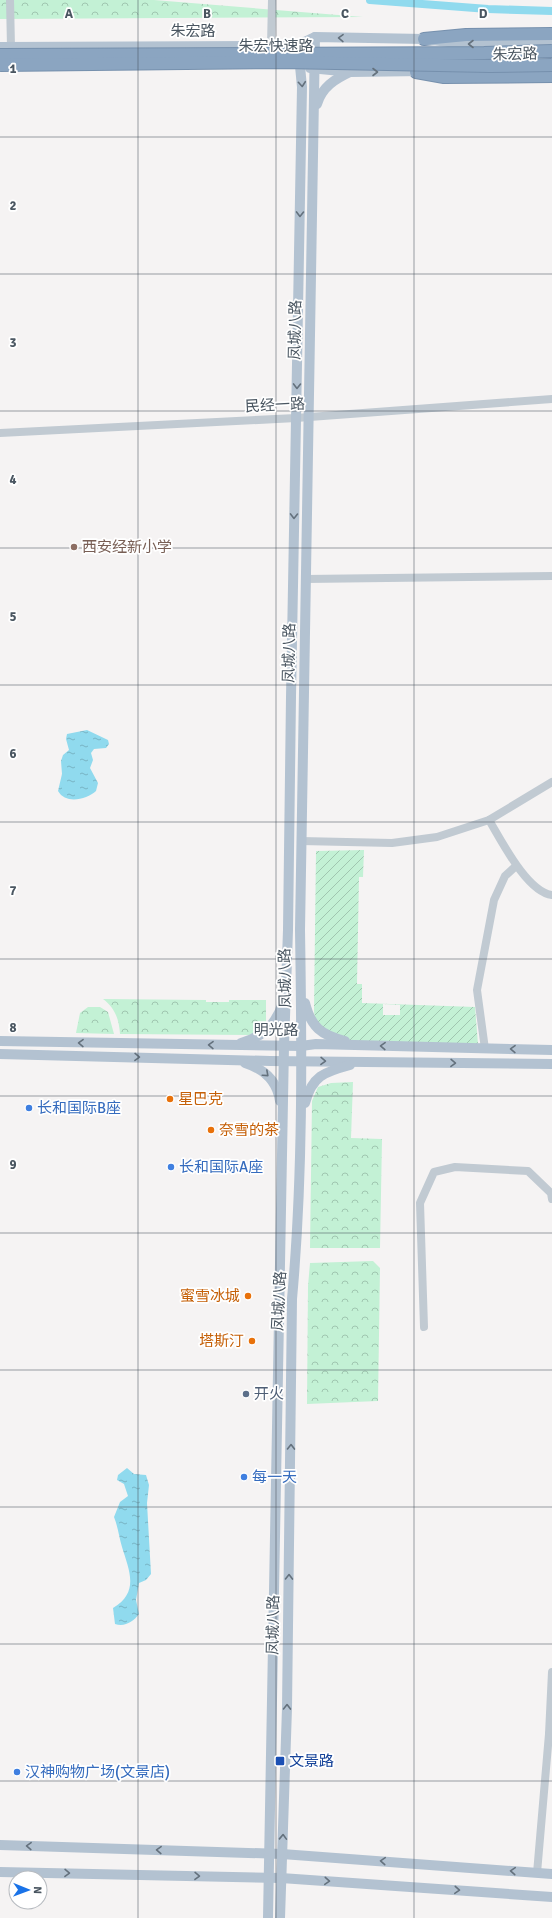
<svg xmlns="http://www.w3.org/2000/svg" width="552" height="1918" viewBox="0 0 552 1918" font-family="Signika,'Noto Sans SC',sans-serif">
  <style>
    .park { fill: url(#park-crowns) }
    .garden { fill: url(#garden-furrows); fill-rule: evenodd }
    .water { fill: url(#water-ripples) }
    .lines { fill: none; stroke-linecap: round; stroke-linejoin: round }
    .canal { stroke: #90daee; stroke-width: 8 }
    .highway-casing { stroke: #7690ad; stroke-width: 14 }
    .minor { stroke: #c1cad2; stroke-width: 8 }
    .major { stroke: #b3c2d1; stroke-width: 10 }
    .highway { stroke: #8ba5c1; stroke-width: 12 }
    .highway-bridge-casing { stroke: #7690ad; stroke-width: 14; stroke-linecap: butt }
    .highway-bridge { stroke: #8ba5c1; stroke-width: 12 }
    .oneway { stroke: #64717d }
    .grid { fill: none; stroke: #4a5661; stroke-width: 1; stroke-opacity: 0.55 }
    .education-dot { fill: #8d6e63; stroke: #fff; stroke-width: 1.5 }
    .food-dot { fill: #e8710a; stroke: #fff; stroke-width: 1.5 }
    .shop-dot { fill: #3f7fe0; stroke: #fff; stroke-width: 1.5 }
    .service-dot { fill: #5c6f8a; stroke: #fff; stroke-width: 1.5 }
    .transit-dot { fill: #1a4fb4; stroke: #fff; stroke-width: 1.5 }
    .labels { text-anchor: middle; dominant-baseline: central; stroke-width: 3.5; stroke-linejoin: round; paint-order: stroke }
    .street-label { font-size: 15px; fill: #4a5661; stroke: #fff }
    .education-label { font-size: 15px; fill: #785e54; stroke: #fff; text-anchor: start }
    .food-label { font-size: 15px; fill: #c56008; stroke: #fff; text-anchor: start }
    .shop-label { font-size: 15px; fill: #366cbe; stroke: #fff; text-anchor: start }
    .service-label { font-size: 15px; fill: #4e5e75; stroke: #fff; text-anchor: start }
    .transit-label { font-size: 15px; fill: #164399; stroke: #fff; text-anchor: start }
    .grid-label { font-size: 13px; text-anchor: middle; font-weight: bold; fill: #4a5661; stroke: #fff; stroke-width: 3.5; stroke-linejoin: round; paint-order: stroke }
  </style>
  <defs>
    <pattern id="park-crowns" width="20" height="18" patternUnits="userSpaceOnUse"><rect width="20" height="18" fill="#c3f1d5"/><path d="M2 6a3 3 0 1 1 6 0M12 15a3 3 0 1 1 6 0" fill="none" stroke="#a0c6b0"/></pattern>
    <pattern id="garden-furrows" width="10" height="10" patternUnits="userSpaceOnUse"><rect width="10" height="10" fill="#c3f1d5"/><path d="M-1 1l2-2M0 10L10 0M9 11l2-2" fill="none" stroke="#a0c6b0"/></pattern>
    <pattern id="water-ripples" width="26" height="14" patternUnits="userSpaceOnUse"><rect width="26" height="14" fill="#90daee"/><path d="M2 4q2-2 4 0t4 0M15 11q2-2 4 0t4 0" fill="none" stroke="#78b4c4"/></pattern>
  </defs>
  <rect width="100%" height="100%" fill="#f5f3f3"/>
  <g class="park">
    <polygon points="0,0 154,0 363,17 0,19"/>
    <path d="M103,999L206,1000V1002H229V1000H266V1024L254,1034L249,1035L120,1034C119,1019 115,1008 103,999Z"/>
    <polygon points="88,1007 100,1007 108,1012 114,1034 76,1033 80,1013"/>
    <polygon points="353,1082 351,1138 382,1139 380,1248 310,1248 312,1101 318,1087 331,1083"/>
    <polygon points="373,1261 380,1268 378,1401 307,1404 308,1286 310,1263"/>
  </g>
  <path class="garden" d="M364,850L363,877H359L357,984H362V1003L475,1007L478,1044L340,1041L316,1029L314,1011L316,851ZM383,1004L400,1005V1015H383Z"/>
  <g class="water">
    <path d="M87,730L108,740L109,744L106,748L94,749L91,753L93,760L90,768L98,783L96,791C87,799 66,805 58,791L62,774L61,761L63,755L69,750L66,739L67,734Z"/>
    <path d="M127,1468L134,1474L146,1475L149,1485L147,1503L151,1574L146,1580L139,1583L136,1600L139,1614C133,1622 125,1627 115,1624L113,1608C140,1592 129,1570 122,1547C119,1537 118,1527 114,1517L120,1502L128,1496L124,1484L117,1480L118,1475Z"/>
  </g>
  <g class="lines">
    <polyline class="canal" points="370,0 488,9 552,11"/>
    <g class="highway-casing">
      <g id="highway">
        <polyline points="424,39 466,35 552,34"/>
        <polyline points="416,72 444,77 552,76"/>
      </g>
    </g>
    <g class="minor">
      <polyline points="10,0 11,47"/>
      <polyline points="271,46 272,0"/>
      <polyline points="0,433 296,418 552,399"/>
      <polyline points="305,579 552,576"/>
      <path d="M489,820C501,840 527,892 552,895"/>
      <polyline points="301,841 392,843 437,837 489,820 552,782"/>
      <polyline points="485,1049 477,990 494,900 505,876 516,866"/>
      <polyline points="424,1327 420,1203 434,1172 455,1167 528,1171 551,1193 552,1199"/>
      <polyline points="549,1734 552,1672"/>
      <polyline points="537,1873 549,1734 552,1734"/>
    </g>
    <g class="major">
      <polyline points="0,47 286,46 298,45 315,37 424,39 465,44 552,43"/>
      <polyline points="310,68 351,72 423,71"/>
      <path d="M317,104C322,87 335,79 350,72"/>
      <path d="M305,1003C311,1027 321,1035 345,1041"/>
      <polyline points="0,1041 301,1046 316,1044 552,1050"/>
      <path d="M241,1043C263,1037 277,1024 283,1002"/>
      <polyline points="0,1054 270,1061 552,1064"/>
      <path d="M245,1063C264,1069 277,1080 280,1101"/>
      <path d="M305,1103C312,1076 324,1072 350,1065"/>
      <polyline points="0,1845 282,1854 552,1874"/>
      <polyline points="0,1872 281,1878 552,1897"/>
      <polyline points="268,1918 284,1046 288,930 291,697 302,87 298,45"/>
      <path d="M280,1918L287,1708L292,1299C303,1177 302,1053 300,930L315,37"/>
    </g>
    <use href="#highway" class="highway"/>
    <g class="highway-bridge-casing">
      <g id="highway-bridge">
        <polyline points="0,55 484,53 552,51"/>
        <polyline points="0,65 284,62 490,66 552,65"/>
      </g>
    </g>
    <use href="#highway-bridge" class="highway-bridge"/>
  </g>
  <defs><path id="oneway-chevron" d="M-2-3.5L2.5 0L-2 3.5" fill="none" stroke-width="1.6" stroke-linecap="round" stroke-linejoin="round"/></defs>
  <g class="oneway">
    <use href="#oneway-chevron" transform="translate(341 38) rotate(-179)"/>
    <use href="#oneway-chevron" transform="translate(471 44) rotate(-180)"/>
    <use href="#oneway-chevron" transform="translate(375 72)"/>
    <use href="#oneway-chevron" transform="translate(302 84) rotate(85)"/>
    <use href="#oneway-chevron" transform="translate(300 214) rotate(91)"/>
    <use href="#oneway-chevron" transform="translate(297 386) rotate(91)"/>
    <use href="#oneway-chevron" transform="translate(294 516) rotate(91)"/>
    <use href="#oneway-chevron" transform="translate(81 1043) rotate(-179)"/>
    <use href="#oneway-chevron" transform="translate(211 1045) rotate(-179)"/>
    <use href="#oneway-chevron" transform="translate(383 1046) rotate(-178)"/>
    <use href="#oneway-chevron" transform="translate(513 1049) rotate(-179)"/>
    <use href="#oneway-chevron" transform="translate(137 1057) rotate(1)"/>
    <use href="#oneway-chevron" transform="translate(323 1061) rotate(1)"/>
    <use href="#oneway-chevron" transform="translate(453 1063) rotate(1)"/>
    <use href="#oneway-chevron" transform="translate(266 1074) rotate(42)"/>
    <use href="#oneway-chevron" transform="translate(291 1447) rotate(-89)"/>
    <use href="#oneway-chevron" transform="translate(289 1577) rotate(-89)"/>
    <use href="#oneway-chevron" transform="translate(287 1707) rotate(-89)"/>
    <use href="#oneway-chevron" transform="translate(283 1837) rotate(-88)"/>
    <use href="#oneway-chevron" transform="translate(29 1846) rotate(-178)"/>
    <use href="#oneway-chevron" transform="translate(159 1850) rotate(-178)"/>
    <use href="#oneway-chevron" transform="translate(383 1861) rotate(-176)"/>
    <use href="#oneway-chevron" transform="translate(513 1871) rotate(-176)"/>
    <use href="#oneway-chevron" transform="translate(67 1873) rotate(1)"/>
    <use href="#oneway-chevron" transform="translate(197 1876) rotate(1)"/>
    <use href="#oneway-chevron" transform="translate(327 1881) rotate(4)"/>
    <use href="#oneway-chevron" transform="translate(457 1890) rotate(4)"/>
  </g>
  <path class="grid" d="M138,0V1918M276,0V1918M414,0V1918M0,137H552M0,274H552M0,411H552M0,548H552M0,685H552M0,822H552M0,959H552M0,1096H552M0,1233H552M0,1370H552M0,1507H552M0,1644H552M0,1781H552"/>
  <circle class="education-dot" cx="74" cy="547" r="4"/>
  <g class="food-dot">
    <circle cx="170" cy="1099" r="4"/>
    <circle cx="211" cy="1130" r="4"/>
    <circle cx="248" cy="1296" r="4"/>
    <circle cx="252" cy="1341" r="4"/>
  </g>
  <g class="shop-dot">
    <circle cx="29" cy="1108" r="4"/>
    <circle cx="171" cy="1167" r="4"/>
    <circle cx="244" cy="1477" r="4"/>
    <circle cx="17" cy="1772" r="4"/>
  </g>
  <circle class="service-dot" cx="246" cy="1394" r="4"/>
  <rect class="transit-dot" x="275" y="1756" width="10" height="10" rx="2"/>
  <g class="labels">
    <g class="street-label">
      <text x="193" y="31">朱宏路</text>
      <text x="276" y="46">朱宏快速路</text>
      <text transform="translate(515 54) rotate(-1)">朱宏路</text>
      <text transform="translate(295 330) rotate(-89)">凤城八路</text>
      <text transform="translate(275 405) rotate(-3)">民经一路</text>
      <text transform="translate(289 653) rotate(-89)">凤城八路</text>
      <text transform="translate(285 978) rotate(-91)">凤城八路</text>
      <text x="276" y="1030">明光路</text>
      <text transform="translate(279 1301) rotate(-87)">凤城八路</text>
      <text transform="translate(273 1625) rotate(-89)">凤城八路</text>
    </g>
    <g class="education-label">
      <text x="82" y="547">西安经新小学</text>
    </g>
    <g class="food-label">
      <text x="178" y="1099">星巴克</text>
      <text x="219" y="1130">奈雪的茶</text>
      <text x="240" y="1296" text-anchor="end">蜜雪冰城</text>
      <text x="244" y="1341" text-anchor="end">塔斯汀</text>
    </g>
    <g class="shop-label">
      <text x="37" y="1108">长和国际B座</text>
      <text x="179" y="1167">长和国际A座</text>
      <text x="252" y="1477">每一天</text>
      <text x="25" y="1772">汉神购物广场(文景店)</text>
    </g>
    <g class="service-label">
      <text x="254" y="1394">开火</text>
    </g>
    <g class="transit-label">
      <text x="289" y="1761">文景路</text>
    </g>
  </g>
  <g class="grid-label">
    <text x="69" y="18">A</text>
    <text x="207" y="18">B</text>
    <text x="345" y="18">C</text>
    <text x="483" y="18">D</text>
    <text x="13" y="73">1</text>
    <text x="13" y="210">2</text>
    <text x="13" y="347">3</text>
    <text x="13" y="484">4</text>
    <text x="13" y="621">5</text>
    <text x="13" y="758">6</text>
    <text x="13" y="895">7</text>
    <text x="13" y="1032">8</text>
    <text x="13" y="1169">9</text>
  </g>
  <g transform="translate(28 1890) rotate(91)"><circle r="19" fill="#ffffff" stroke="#b7bbc0"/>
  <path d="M0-3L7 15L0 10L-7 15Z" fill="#1a73e8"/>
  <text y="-6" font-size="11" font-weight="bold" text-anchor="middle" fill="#4a5661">N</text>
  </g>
</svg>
